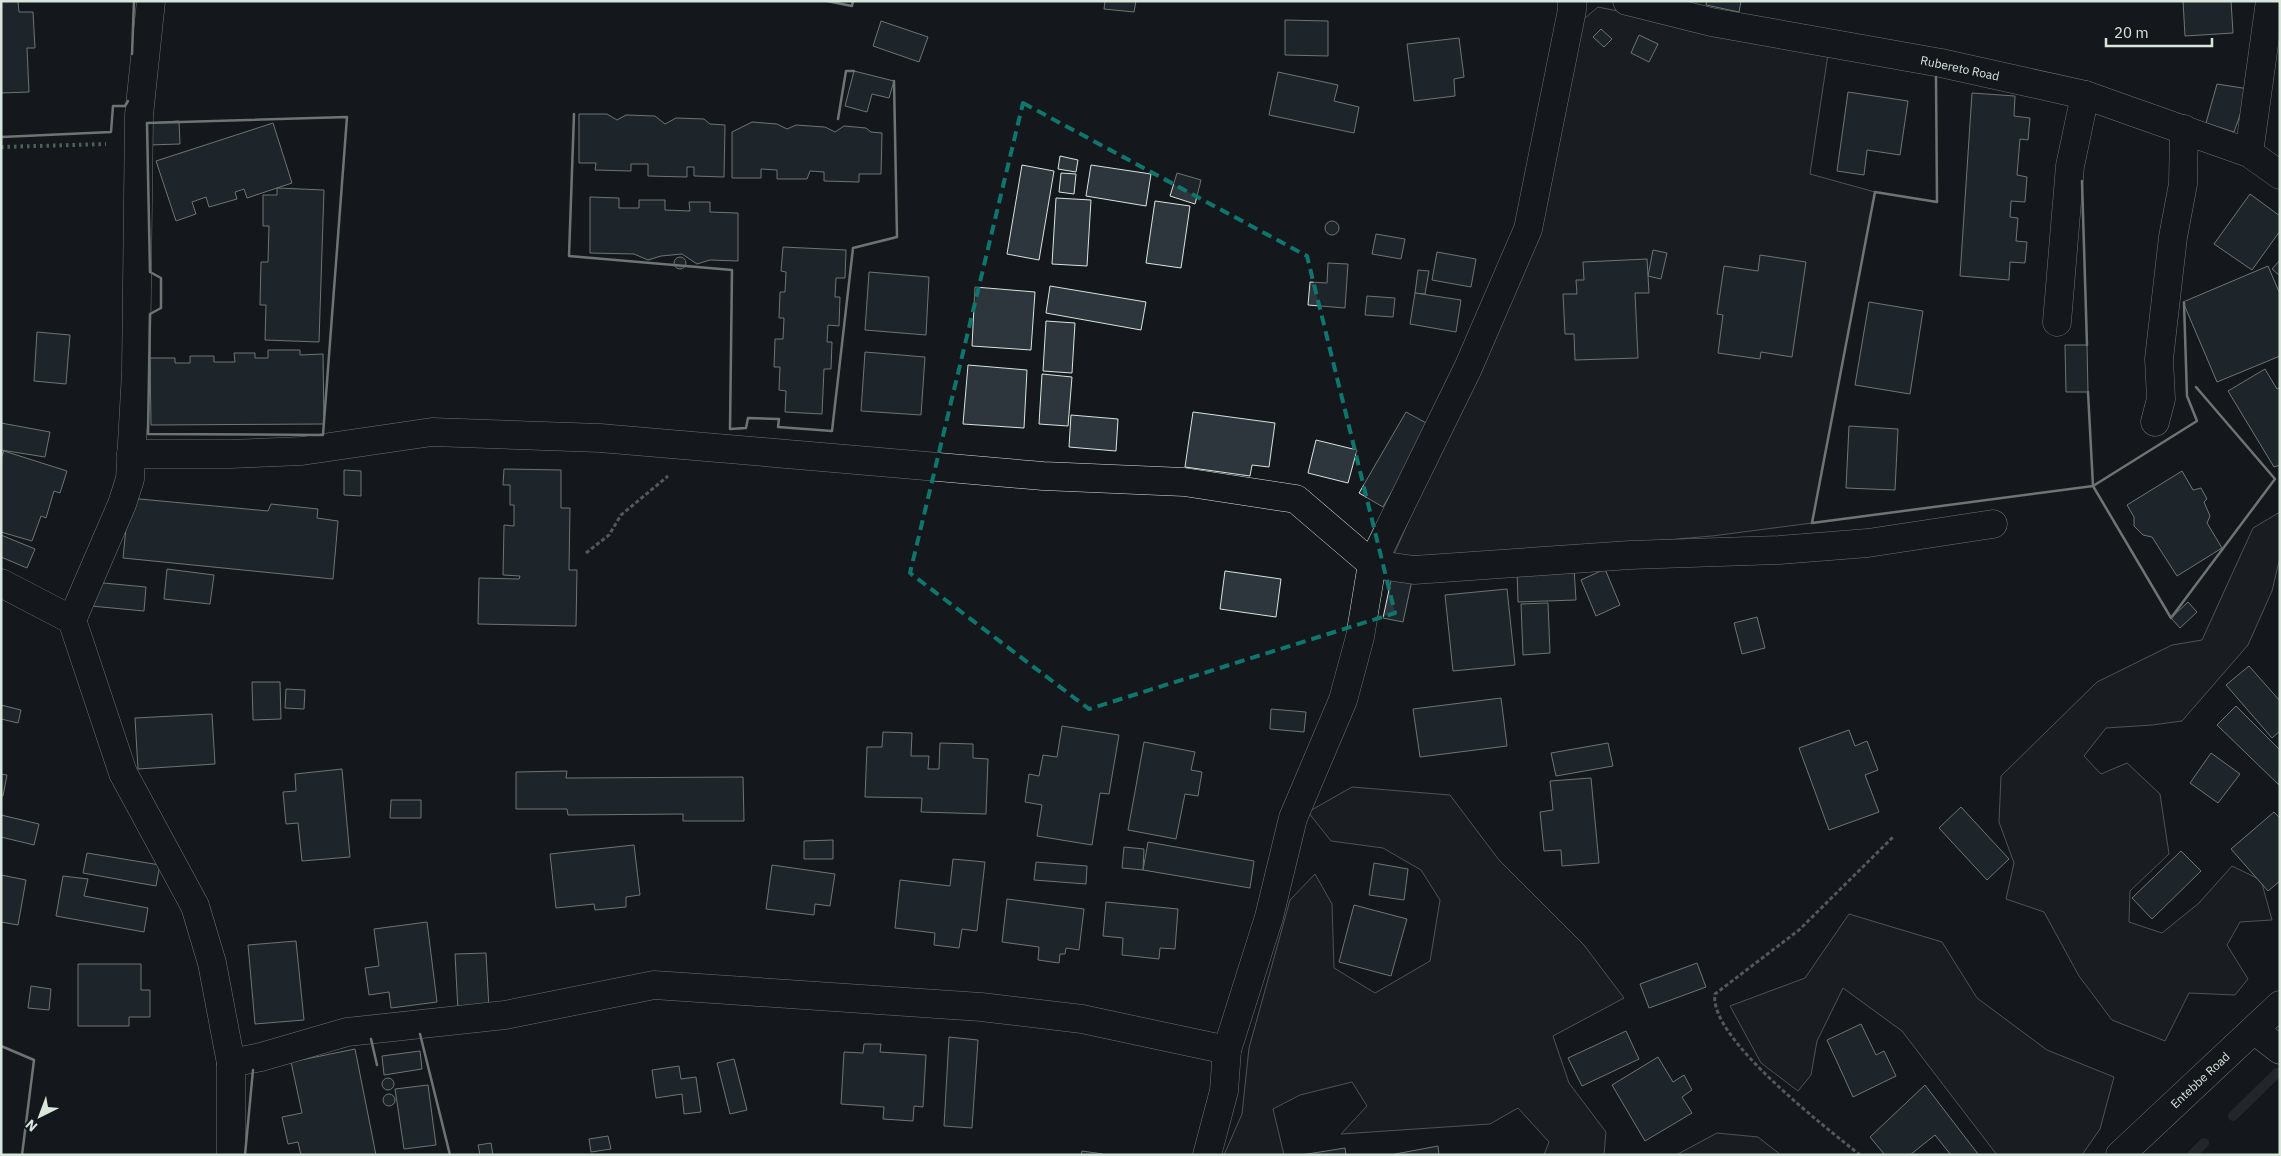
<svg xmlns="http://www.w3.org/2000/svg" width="2281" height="1156" viewBox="0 0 2281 1156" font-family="'IBM Plex Sans',sans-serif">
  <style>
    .green { fill: #202428; stroke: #939e99 }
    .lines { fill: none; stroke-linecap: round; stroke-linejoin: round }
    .stream { stroke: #363b3e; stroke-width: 10 }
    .building { fill: #2c363c; stroke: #d8e6dc }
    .street-casing { stroke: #d8e6dc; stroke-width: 29 }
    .primary-casing { stroke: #d8e6dc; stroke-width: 29 }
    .path { stroke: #9da8a2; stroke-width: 3; stroke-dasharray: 4 2.5; stroke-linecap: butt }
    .street { stroke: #14181c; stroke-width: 28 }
    .primary { stroke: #14181c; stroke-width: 28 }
    .hedge { stroke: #8ac095; stroke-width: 4; stroke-dasharray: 2.5 4; stroke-linecap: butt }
    .wall { stroke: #d8e6dc; stroke-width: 2.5 }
    .marked { fill: none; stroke: #0f766e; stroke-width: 4; stroke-dasharray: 10 6; stroke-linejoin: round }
    .labels { text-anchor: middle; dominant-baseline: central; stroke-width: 4; stroke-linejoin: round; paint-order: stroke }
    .street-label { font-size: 12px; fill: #d8e6dc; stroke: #14181c }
  </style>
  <rect width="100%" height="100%" fill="#14181c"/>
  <g class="green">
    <polygon points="1598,7 1828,54 1810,174 1875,192 1812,523 1712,536 1390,564 1535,228 1579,23"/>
    <polygon points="2280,512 2280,557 2272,591 2248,645 2182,721 2152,725 2106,728 2084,756 2101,774 2127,763 2160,794 2169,854 2130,891 2129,922 2162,933 2199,903 2232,866 2261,880 2272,920 2240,922 2227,945 2248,979 2235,995 2189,993 2165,1041 2112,1020 2079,976 2044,912 2006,899 2014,863 1999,822 2001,776 2097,682 2172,645 2202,640 2253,528"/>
    <polygon points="1352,787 1450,795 1499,860 1584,945 1624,998 1553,1036 1569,1083 1606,1132 1604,1155 1544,1155 1549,1142 1518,1108 1490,1124 1341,1134 1367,1106 1352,1082 1300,1095 1273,1109 1284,1155 1224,1155 1242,1114 1249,1048 1290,900 1315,874 1332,904 1334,968 1375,993 1430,961 1440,900 1421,870 1383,848 1331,841 1308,812"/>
    <polygon points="1849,914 1942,942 1977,998 2047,1050 2114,1077 2100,1129 2082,1155 1997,1155 1902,1031 1843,988 1817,1041 1811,1075 1798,1091 1761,1063 1730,1006 1805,978"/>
    <polygon points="1717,1133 1758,1137 1781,1155 1676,1155"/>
  </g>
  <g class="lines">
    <g class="stream">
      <polyline points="2233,1116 2277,1073"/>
      <polyline points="2192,1155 2204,1143"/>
    </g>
  </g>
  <g class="building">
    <polygon points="1,1 18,1 19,12 33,12 35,48 27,48 29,92 1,93"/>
    <polygon points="1105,1 1136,1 1134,12 1104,9"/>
    <polygon points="1707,1 1741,1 1739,12 1706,5"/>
    <polygon points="2183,1 2231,1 2233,33 2185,36"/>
    <polygon points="1285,20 1328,21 1328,56 1285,55"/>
    <polygon points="881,21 928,37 919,62 873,46"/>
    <polygon points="1601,29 1612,39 1604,47 1593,37"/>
    <polygon points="1639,35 1658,44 1649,62 1631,53"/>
    <polygon points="1459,38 1464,77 1454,79 1455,96 1414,101 1407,44"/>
    <polygon points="854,71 894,81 889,98 872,94 867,112 845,106"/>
    <polygon points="1278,72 1338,85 1334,101 1359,107 1354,133 1269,115"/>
    <polygon points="2217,84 2249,89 2234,132 2206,123"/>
    <polygon points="1848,92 1908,101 1900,155 1867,150 1864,175 1837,171"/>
    <polygon points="1972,93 2015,96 2014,116 2030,118 2028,140 2020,139 2017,175 2027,177 2025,202 2011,201 2010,217 2018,218 2016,241 2027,242 2025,263 2010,262 2009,280 1960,276"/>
    <polygon points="579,114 607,114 617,120 626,115 655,116 665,124 676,118 704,119 710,124 725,125 724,177 694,176 694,167 687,167 687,177 648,176 648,164 631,164 631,171 595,170 596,163 579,163"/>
    <polygon points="179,121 180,144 148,145 147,123"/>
    <polygon points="752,122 777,124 787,129 796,125 825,127 835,132 844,126 866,128 871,132 882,133 881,174 859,174 859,182 824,181 824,172 810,171 807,179 777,179 777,170 761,169 761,178 732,178 732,132"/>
    <polygon points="273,123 292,183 247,198 244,189 235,192 237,199 209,207 206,197 192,202 196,214 176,221 156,161"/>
    <polygon points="1060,156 1078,160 1076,172 1058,169"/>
    <polygon points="1022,165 1054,171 1039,260 1007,254"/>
    <polygon points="1091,165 1151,174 1146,206 1086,196"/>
    <polygon points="1061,173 1076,174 1074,194 1059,192"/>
    <polygon points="1177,173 1201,180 1195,204 1170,196"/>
    <polygon points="277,188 324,190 319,342 265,340 266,305 260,305 261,262 268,262 269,226 263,226 263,195 277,195"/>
    <polygon points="2250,194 2280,216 2280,231 2252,270 2214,244"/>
    <polygon points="590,197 619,198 619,208 639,208 639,200 665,200 665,210 690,211 689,202 710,202 710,212 738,213 738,261 710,260 697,264 682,254 661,256 648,260 634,254 590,253"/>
    <polygon points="1056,198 1091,200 1087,266 1052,264"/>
    <polygon points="1155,201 1190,206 1181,268 1146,263"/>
    <circle cx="1332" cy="228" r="7"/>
    <polygon points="1376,234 1405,239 1401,259 1372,254"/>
    <polygon points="783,247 846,250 845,278 836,278 835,297 840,297 839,326 828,325 827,342 832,342 831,369 824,369 822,414 785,412 786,391 779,390 780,367 774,367 775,339 783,339 784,318 779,318 780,292 785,292 786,272 781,271"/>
    <polygon points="1653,250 1667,253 1661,279 1648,276"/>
    <polygon points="1437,252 1476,259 1471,287 1432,280"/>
    <polygon points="1760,255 1806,262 1792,357 1761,352 1760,359 1718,353 1723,315 1717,314 1724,266 1758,271"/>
    <circle cx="680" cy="263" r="6"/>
    <polygon points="1647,259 1649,293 1635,293 1638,358 1575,360 1574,334 1565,334 1563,294 1577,294 1576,280 1584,280 1583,262"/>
    <polygon points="2280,260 2280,276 2272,269"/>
    <polygon points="1328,263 1348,264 1345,308 1308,305 1310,282 1327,283"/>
    <polygon points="2268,266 2280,294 2280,356 2217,382 2183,302"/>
    <polygon points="1418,270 1429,271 1425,294 1415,293"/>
    <polygon points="869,272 929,277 926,335 865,330"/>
    <polygon points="1050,286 1146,302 1141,330 1046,313"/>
    <polygon points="975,287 1035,292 1031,350 972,346"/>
    <polygon points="1415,293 1461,300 1456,332 1410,324"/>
    <polygon points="1367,296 1395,298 1393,317 1365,315"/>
    <polygon points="1869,302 1923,311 1910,394 1855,385"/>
    <polygon points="1046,321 1075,323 1072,373 1043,371"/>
    <polygon points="37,332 70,335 66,384 34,381"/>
    <polygon points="2065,345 2087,345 2088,392 2066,392"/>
    <polygon points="268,350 300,350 300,355 323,354 324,424 151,425 150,358 175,358 175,363 190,363 190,356 214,356 214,362 235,362 234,353 255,353 255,358 268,358"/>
    <polygon points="865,352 925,357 921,415 861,411"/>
    <polygon points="968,365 1027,370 1024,428 963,424"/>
    <polygon points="2265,369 2277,389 2280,387 2280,465 2274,467 2228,391"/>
    <polygon points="1042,374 1072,377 1068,426 1039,424"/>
    <polygon points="1193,412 1275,423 1269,467 1252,465 1250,476 1185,467"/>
    <polygon points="1406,412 1430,425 1383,507 1359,493"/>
    <polygon points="1071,415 1118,419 1116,451 1069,447"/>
    <polygon points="1,423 50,432 45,457 1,450"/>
    <polygon points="1849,426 1898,429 1895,490 1846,488"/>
    <polygon points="1316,440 1357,450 1348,483 1308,473"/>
    <polygon points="4,451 67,471 60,493 54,491 46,518 41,516 32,541 1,532 1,458"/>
    <polygon points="504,469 561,470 561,508 570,508 569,570 577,570 576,626 478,624 479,578 519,579 520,576 503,575 504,525 514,526 514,505 510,505 510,485 503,485"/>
    <polygon points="344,470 361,471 361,496 344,495"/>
    <polygon points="2182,471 2193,490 2201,488 2207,499 2204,502 2210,516 2207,523 2222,548 2177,576 2152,537 2143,535 2134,526 2134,517 2127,505"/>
    <polygon points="129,498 268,511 271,504 318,509 317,518 338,521 333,579 123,558"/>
    <polygon points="1,535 35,549 27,568 1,557"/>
    <polygon points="1574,568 1576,600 1518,602 1517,570"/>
    <polygon points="167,569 214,575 210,604 164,599"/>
    <polygon points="1605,569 1620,605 1596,616 1581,580"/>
    <polygon points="1225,571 1281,579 1276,617 1220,609"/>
    <polygon points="1392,576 1412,580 1403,622 1383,618"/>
    <polygon points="93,582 146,587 144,611 91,606"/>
    <polygon points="1507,589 1515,665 1453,671 1445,595"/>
    <polygon points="2188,602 2197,612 2180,628 2171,618"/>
    <polygon points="1548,603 1550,653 1523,655 1521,604"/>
    <polygon points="1757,617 1765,648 1742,654 1734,623"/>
    <polygon points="2249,666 2280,701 2280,731 2272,738 2226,685"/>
    <polygon points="252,682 280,682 281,719 253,720"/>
    <polygon points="286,689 305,690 304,709 285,708"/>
    <polygon points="1501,698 1507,746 1420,757 1413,709"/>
    <polygon points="1,705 21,710 18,723 1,719"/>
    <polygon points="2236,706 2280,750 2279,785 2217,725"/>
    <polygon points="1271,709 1306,712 1304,732 1270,729"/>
    <polygon points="212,714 215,764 138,769 135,718"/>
    <polygon points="1062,726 1119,735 1109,794 1100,793 1092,845 1037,836 1042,805 1025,802 1029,774 1039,776 1043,755 1057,757"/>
    <polygon points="1849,730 1855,746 1867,741 1878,770 1865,775 1879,812 1829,830 1799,748"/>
    <polygon points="883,732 912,733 911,756 929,756 928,769 939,769 940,743 973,744 973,758 988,759 986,814 921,812 922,798 865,797 867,747 882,747"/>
    <polygon points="1144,742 1195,752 1191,770 1202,772 1198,796 1185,794 1176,839 1128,830"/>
    <polygon points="1608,743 1613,766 1556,776 1551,753"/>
    <polygon points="2211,753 2240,774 2218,803 2190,783"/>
    <polygon points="342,769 350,857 302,861 298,823 286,824 283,792 296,791 295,774"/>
    <polygon points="567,771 566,778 743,777 744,821 683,821 683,814 568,815 567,809 516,809 516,772"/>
    <polygon points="1,774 7,775 3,796 1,796"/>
    <polygon points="1591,778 1599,863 1562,866 1561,850 1544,851 1540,812 1553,810 1550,781"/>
    <polygon points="391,800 421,800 421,818 390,818"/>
    <polygon points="1961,807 2009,859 1987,880 1939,828"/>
    <polygon points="2274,812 2280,818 2280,881 2268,891 2231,849"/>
    <polygon points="1,815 39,824 34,845 1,837"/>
    <polygon points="833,840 833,859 804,859 804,841"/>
    <polygon points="1148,842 1254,861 1250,888 1143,870"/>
    <polygon points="634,845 640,895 626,897 626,907 595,910 594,904 556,908 550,854"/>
    <polygon points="1124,847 1144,849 1143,870 1122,868"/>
    <polygon points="2181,851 2201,871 2152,919 2132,898"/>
    <polygon points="87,853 160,865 156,886 83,873"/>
    <polygon points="953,859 985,862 977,931 962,929 959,948 934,945 935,933 895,928 900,880 950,886"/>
    <polygon points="1036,862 1087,866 1086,884 1034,880"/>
    <polygon points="1374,863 1408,869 1404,900 1369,895"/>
    <polygon points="772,865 835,874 830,906 815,904 814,915 766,909"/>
    <polygon points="1,875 26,880 18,925 1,922"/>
    <polygon points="63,876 88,879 84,896 148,908 144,932 56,916"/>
    <polygon points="1007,899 1084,909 1079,950 1066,948 1065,954 1060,954 1059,963 1038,960 1039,947 1002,942"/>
    <polygon points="1106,902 1178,909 1175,949 1160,948 1159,959 1122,955 1123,938 1103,936"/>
    <polygon points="1354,905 1407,919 1391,976 1339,962"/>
    <polygon points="427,922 437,1002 391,1008 389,992 369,995 365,968 379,966 374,929"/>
    <polygon points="296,941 304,1020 255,1024 248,945"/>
    <polygon points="486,953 489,1009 458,1011 455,954"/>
    <polygon points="1697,963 1706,987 1649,1008 1640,984"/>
    <polygon points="78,964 141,964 141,990 150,990 150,1017 129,1017 129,1026 78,1026"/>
    <polygon points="31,986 51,989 49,1010 28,1008"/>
    <polygon points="1861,1024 1876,1055 1884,1051 1896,1076 1853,1097 1827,1040"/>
    <polygon points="1626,1031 1639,1059 1582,1086 1568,1058"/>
    <polygon points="949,1037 978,1040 972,1128 944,1126"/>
    <polygon points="864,1044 881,1044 880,1052 926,1055 923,1107 914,1106 913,1121 883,1119 884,1107 841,1104 844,1052 863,1053"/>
    <polygon points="355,1049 376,1155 301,1155 298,1142 288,1144 282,1117 302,1113 291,1062"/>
    <polygon points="420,1051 422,1069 384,1075 382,1056"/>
    <polygon points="1658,1057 1673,1082 1684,1075 1692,1090 1682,1097 1692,1113 1645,1141 1612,1085"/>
    <polygon points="734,1059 747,1110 730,1114 717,1063"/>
    <polygon points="679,1066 681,1079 696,1077 701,1112 684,1114 682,1094 656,1098 652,1070"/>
    <circle cx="388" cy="1084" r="6"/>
    <polygon points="428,1085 436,1145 404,1149 395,1089"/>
    <polygon points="1925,1085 1978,1154 1978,1155 1951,1155 1935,1135 1910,1155 1885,1155 1870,1137"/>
    <circle cx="389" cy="1100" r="6"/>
    <polygon points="608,1136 611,1149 591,1152 589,1139"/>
    <polygon points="491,1143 493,1155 480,1155 478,1145"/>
    <polygon points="1438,1146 1439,1155 1390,1155"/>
    <polygon points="1345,1148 1346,1155 1301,1155"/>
    <polygon points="1082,1151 1103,1154 1103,1155 1081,1155"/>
  </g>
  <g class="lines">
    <g class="street-casing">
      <g id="street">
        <polyline points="151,1 139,115 136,372 130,479 122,504 72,620 123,773 195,906 212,963 231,1063 231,1155"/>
        <polyline points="1627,1 1711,22 1941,63 2085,95 2249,153 2280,175"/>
        <polyline points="2249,153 2270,1"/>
        <polyline points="2057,322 2070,166 2085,95"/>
        <polyline points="2155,422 2161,399 2159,359 2173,237 2183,184 2184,129"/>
        <polyline points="131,454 230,454 302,451 432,432 600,438 1043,476 1184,482 1296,499 1372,564 1414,570 1630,555 1779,550 1868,543 1993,524"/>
        <polyline points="1,583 72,620"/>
        <polyline points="2254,1030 2280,1050"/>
        <polyline points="231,1063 261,1057 347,1032 505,1015 654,985 981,1007 1082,1019 1227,1050"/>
        <polyline points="1207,1155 1224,1091 1227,1050 1269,917 1293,818 1343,700 1360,637 1372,564 1468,368 1528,229 1572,10 1572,1"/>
      </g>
    </g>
    <g class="primary-casing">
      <polyline id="primary" points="2120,1155 2280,1005"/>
    </g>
    <g class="path">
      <polyline points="586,553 609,535 621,515 668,476"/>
      <path d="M1860,1155C1827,1128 1708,1038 1715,994L1799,930L1893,837"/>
    </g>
    <use href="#street" class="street"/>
    <use href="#primary" class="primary"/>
    <polyline class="hedge" points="1,147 106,144"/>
    <g class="wall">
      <polyline points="827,1 852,6 853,1"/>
      <polyline points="132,54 134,1"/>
      <polyline points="1936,77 1937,202 1875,192 1812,523 2093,486 2088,392"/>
      <polyline points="574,114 569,256 732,270 730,429 746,428 748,418 779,419 778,427 832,431 853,248 897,237 894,81"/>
      <polygon points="347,117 323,435 148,434 150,314 161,308 161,278 150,272 147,123"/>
      <polyline points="838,119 846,71 854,71"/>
      <polyline points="2,137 111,132 113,106 125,106 128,101"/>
      <polyline points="2082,181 2087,345"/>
      <polyline points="2184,303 2187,396 2197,421 2093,486 2171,618 2275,479 2196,387"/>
      <polyline points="420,1034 450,1155"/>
      <polyline points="371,1039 377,1065"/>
      <polyline points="1,1046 34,1060 22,1155"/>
      <polyline points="245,1155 253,1070"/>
    </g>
  </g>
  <path d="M0 0H2281V1156H0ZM1023,103L1307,256L1395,613L1089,709L910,573Z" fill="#14181c" fill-opacity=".55" fill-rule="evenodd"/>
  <path class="marked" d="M1023,103L1307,256L1395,613L1089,709L910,573Z"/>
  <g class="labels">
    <g class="street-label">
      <text transform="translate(1960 68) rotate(12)">Rubereto Road</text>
      <text transform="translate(2200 1080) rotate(-43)">Entebbe Road</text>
    </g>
  </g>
  <rect width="2281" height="1156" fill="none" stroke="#d8e6dc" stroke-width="5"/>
  <g transform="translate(40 1116) rotate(222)" stroke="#14181c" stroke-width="4" paint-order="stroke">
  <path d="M0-4L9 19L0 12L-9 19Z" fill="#d8e6dc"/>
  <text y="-8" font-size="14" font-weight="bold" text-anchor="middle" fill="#d8e6dc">N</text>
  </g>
  <path d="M2106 38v8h106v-8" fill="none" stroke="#d8e6dc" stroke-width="2.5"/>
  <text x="2114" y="38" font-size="15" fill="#d8e6dc" stroke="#14181c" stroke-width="4" paint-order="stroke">20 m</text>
</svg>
